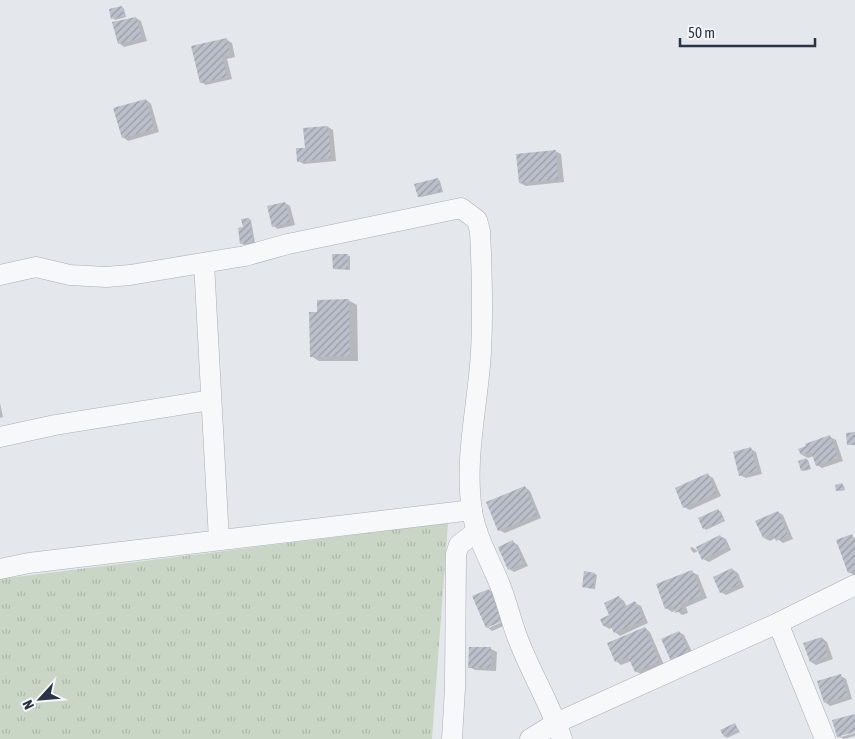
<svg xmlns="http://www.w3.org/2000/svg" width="855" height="739" viewBox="0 0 855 739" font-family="'Asap Condensed',sans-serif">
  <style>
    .grass { fill: url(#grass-tufts) }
    .shadow { fill: #0003 }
    .building { fill: url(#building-hatch) }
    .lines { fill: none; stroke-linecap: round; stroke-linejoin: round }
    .minor-casing { stroke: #a9aeb7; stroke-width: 21 }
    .minor { stroke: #f7f8fa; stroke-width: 20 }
  </style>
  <defs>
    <pattern id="grass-tufts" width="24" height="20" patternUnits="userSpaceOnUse" patternTransform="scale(1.25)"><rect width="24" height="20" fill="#c9d6c5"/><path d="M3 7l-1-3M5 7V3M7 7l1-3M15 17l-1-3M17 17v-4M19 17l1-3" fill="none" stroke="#adb8ab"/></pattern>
    <pattern id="building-hatch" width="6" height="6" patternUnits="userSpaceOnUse" patternTransform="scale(1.25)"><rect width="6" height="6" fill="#bbc0ca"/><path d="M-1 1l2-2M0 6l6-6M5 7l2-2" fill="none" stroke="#989da6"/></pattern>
  </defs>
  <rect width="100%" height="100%" fill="#e4e7ec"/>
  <polygon class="grass" points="448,523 432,739 0,739 0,579"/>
  <g class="shadow">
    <polygon points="122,7 124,9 126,17 115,20 113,18"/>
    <polygon points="136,18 141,21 147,41 124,47 119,43"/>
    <polygon points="227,40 232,43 235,57 227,59 232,79 206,85 201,82"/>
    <polygon points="146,100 151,104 159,132 128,141 123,137"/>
    <polygon points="328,127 333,130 336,161 304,164 298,161"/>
    <polygon points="555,151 561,154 564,182 526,186 520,183"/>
    <polygon points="438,179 440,181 443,192 421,197 419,196"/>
    <polygon points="285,203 290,206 295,225 278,229 273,226"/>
    <polygon points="249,219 251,220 255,243 244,245 241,243"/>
    <polygon points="347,255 350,256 350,270 334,269"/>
    <polygon points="348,300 357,305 358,361 319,361 311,356 319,313"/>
    <polygon points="0,403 3,417 0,418"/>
    <polygon points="830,437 836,440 843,461 822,468 817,465 814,456 808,458 802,455"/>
    <polygon points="751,449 756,452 762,474 746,478 740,475"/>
    <polygon points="806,459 808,460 811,469 804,471 802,470"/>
    <polygon points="708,475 713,478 721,496 690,510 684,507"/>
    <polygon points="842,484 844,486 845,490 840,491 837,490"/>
    <polygon points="525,487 530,491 541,518 505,533 499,530"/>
    <polygon points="718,510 721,512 725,521 706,530 704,528"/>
    <polygon points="778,512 783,515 793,539 783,543 776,538 770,541 764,538"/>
    <polygon points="720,536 726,539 731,550 709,562 703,559"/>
    <polygon points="851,536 855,538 855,576 849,572"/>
    <polygon points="513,542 518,545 528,566 514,572 509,569"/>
    <polygon points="692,547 698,551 694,553 692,551 690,548"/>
    <polygon points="732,569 738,573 744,587 726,595 721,592"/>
    <polygon points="692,572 698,575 707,598 686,607 688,613 682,615 676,610 672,612 666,608"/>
    <polygon points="595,574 597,575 595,589 584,587"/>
    <polygon points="489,590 494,593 505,618 489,626 489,628 506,620 508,624 492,631 487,627"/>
    <polygon points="619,597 624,601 627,607 635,603 641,606 648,623 620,636 615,632 612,627 610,629 604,626 601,620 611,615"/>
    <polygon points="645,628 650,632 664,665 641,674 635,671 631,661 621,665 616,661"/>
    <polygon points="679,632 684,635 694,656 678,664"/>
    <polygon points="822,638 827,642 833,659 816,665 811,662"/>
    <polygon points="470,648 491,649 497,652 496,671 475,670 470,667"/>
    <polygon points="841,676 846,679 852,699 830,706 825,702"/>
    <polygon points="855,715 855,730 841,734 841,737 855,733 855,736 844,739 838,736"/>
    <polygon points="735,724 740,732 727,738 725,736"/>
  </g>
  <g class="building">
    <polygon points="122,6 124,16 111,19 109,9"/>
    <polygon points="136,17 142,38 118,44 112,22"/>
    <polygon points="227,38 230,54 222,56 227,77 200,83 191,46"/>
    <polygon points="146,99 154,129 122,138 113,108"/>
    <polygon points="328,126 331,158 297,162 296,148 305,148 303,128"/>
    <polygon points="556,150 558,179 519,183 516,154"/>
    <polygon points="438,178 441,191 418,197 414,184"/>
    <polygon points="285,202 290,222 272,227 267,206"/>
    <polygon points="249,218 253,242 240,244 238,228 243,227 241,219"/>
    <polygon points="332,254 348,254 348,269 333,269"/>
    <polygon points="349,299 350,356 310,357 309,312 317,312 317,300"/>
    <polygon points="855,432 855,445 847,445 846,433"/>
    <polygon points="830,435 838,458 816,466 811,452 801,455 798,449 806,446 805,444"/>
    <polygon points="751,447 757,471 739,476 733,452"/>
    <polygon points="806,458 810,468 801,471 798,461"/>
    <polygon points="708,473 716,493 683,508 675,488"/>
    <polygon points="842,483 844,489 836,491 835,485"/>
    <polygon points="525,486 537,515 498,531 486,502"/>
    <polygon points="718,509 724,520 703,529 698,518"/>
    <polygon points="778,511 788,536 776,541 773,534 763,538 755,521"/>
    <polygon points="852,534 854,540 855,539 855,571 848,573 836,540"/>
    <polygon points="720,535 727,547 702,560 696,547"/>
    <polygon points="513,540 523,563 508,570 498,547"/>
    <polygon points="732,568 740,584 720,593 713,577"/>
    <polygon points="692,570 702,595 681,604 683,610 675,613 673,606 665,609 656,584"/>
    <polygon points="584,571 595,573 593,589 582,587"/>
    <polygon points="489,589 503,621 486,628 472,596"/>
    <polygon points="619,596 624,607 635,601 644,620 614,633 609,623 603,626 600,619 609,615 604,603"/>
    <polygon points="645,627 659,662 635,672 628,657 615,662 607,643"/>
    <polygon points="679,631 689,653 671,661 661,639"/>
    <polygon points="822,637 828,656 810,662 803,643"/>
    <polygon points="469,647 491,647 491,668 468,668"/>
    <polygon points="841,674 848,696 824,703 817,681"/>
    <polygon points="855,714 855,732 837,737 832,720"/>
    <polygon points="735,723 738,730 724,737 720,730"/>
  </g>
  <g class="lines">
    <g class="minor-casing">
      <g id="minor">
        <polyline points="204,263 219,540"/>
        <path d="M0,275L36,267L70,275L106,277L130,275L245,256L288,244L461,208L477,220L480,231C482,272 483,312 481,352C478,405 464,458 472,511C476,537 490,560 500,585C507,602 511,621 518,639C531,673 550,704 562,739"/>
        <polyline points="0,437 55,425 211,400"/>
        <polyline points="0,569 29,563 472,510"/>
        <polyline points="778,623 825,739"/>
        <polyline points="452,739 455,688 456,554 459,545 477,531"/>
        <polyline points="530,739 556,723 778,623 855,585"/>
      </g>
    </g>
    <use href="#minor" class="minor"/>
  </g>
  <g transform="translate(40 699) rotate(244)" stroke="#f4f6f9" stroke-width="4" paint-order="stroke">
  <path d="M0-4L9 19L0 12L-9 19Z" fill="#2b3445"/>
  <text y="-8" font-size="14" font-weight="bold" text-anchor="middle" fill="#2b3445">N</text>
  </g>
  <path d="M680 38v8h135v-8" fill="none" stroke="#2b3445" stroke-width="2.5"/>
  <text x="688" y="38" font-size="15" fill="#2b3445" stroke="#f4f6f9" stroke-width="4" paint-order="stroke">50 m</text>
</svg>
